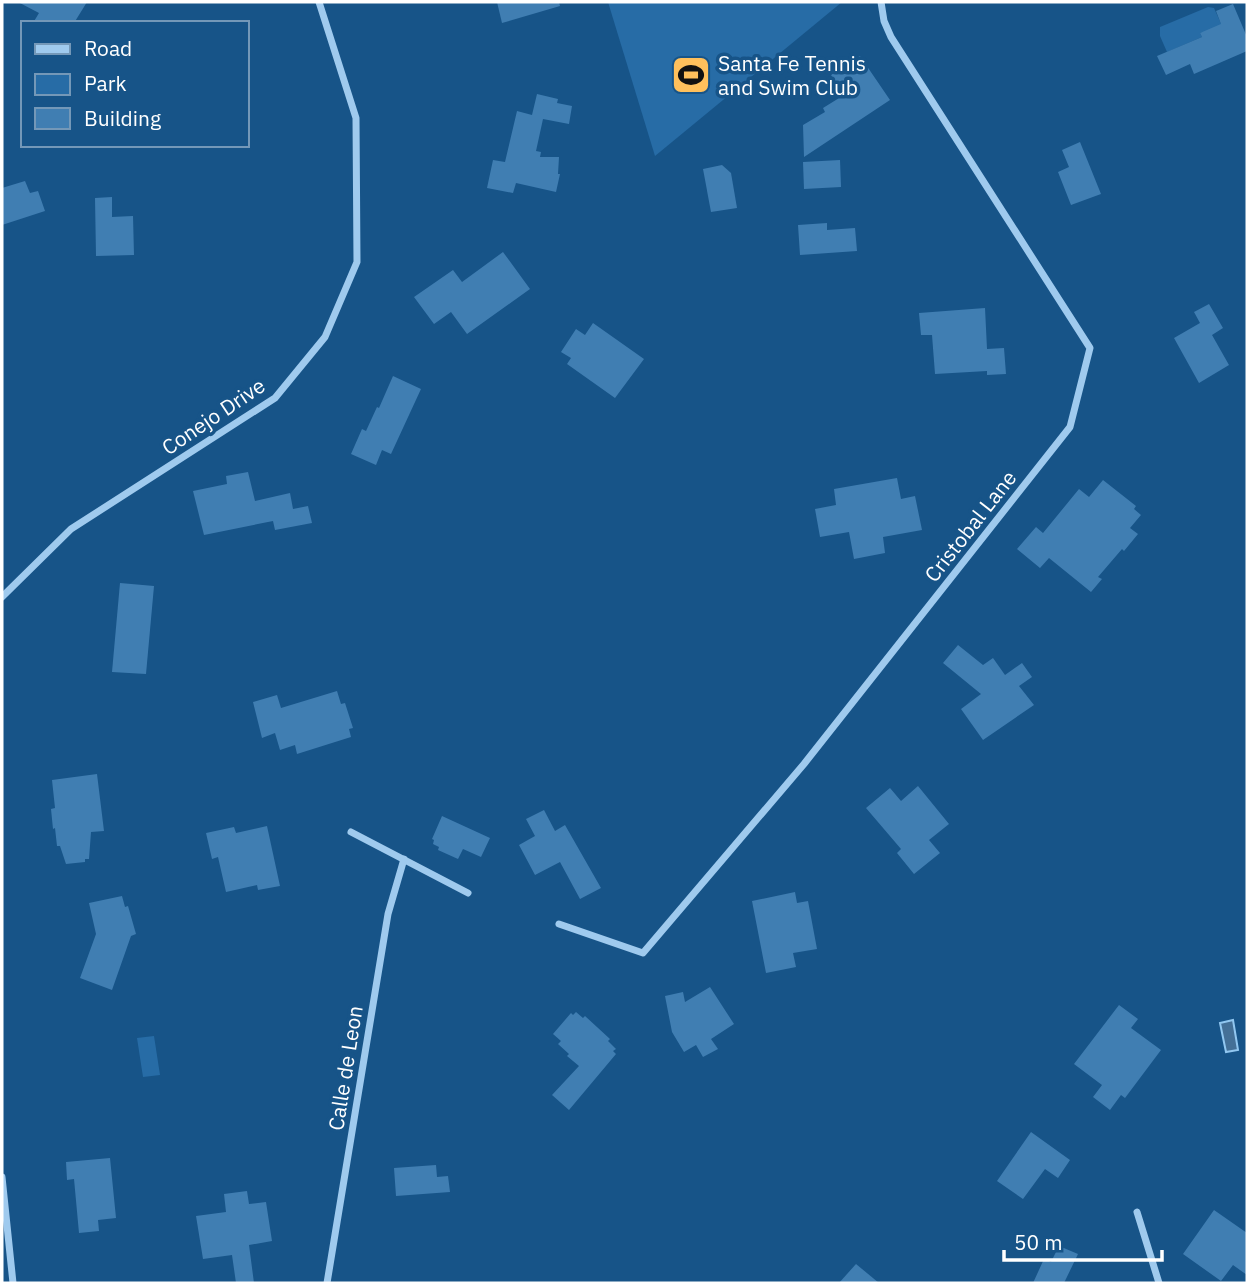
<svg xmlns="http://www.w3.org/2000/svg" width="1249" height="1285" viewBox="0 0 1249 1285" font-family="'IBM Plex Sans',sans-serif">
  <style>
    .green { fill: #276ca6 }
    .water { fill: #447097; stroke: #91c7f0; stroke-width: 2 }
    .building { fill: #407eb2 }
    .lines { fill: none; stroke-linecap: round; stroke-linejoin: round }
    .minor { stroke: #9fcaee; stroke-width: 7 }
    .labels { text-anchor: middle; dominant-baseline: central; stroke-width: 7; stroke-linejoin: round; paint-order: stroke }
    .poi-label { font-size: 21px; fill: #fff; stroke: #175488; text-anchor: start }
    .street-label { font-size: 21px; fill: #fff; stroke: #175488 }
  </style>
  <rect width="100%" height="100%" fill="#175488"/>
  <g class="green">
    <polygon points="608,2 842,2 655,156"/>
    <polygon points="1208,7 1214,8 1223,28 1200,33 1202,37 1167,52 1160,36 1160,27"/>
    <polygon points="154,1036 160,1075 143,1077 137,1038"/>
  </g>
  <polygon class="water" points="1233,1020 1238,1050 1226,1052 1220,1023"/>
  <g class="building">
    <polygon points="18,2 87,2 74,23 33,23 39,13"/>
    <polygon points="497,2 559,2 560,6 502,23"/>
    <polygon points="1233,4 1247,37 1247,51 1194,74 1190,64 1166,75 1157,56 1202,37 1200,33 1221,24 1216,11"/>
    <polygon points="860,56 890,100 804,157 803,125 825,112 823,108 844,95 831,75"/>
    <polygon points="537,94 558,99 557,103 572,106 569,124 543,119 536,151 541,152 540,157 559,157 558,174 560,174 556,192 516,183 513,193 487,188 493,160 505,162 517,111 532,115"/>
    <polygon points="1080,142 1101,194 1071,205 1058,172 1069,167 1062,150"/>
    <polygon points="840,160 841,187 804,189 803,162"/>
    <polygon points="722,165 731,173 737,208 711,212 703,169"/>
    <polygon points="25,181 30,193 38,191 45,211 2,225 2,188"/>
    <polygon points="112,197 112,217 133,216 134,255 96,256 95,198"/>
    <polygon points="827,223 827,230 855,228 857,251 800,255 798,225"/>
    <polygon points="503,252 530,289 467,334 451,312 434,324 414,297 453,270 462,282"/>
    <polygon points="1209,304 1223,328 1212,335 1229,365 1199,383 1174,338 1200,323 1194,312"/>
    <polygon points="985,308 987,349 1004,348 1006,374 987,375 987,371 935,374 932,335 921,335 919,313"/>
    <polygon points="593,323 644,359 615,398 567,364 571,358 561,352 576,329 585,335"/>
    <polygon points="393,376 421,389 391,454 382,450 376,465 351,454 362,429 366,431 377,407 379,408"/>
    <polygon points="248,472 255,501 290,493 293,509 308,506 312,523 275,530 273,521 204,535 193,491 227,484 226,476"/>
    <polygon points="897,478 901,499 915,496 922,530 883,537 885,553 854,559 849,532 820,537 815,509 836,505 834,489"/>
    <polygon points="1103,480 1136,506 1134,509 1141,515 1130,528 1138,534 1124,551 1122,549 1098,577 1102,579 1091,592 1049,558 1040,568 1017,549 1036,527 1043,533 1079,489 1089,497"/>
    <polygon points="120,583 154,586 146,674 112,672"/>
    <polygon points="958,645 983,665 993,658 1005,675 1022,663 1032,677 1019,686 1034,705 983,740 961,709 981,694 943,663"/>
    <polygon points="337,691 341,704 345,703 353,728 349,729 351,737 297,754 295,745 280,750 275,733 262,738 253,702 277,695 281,708"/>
    <polygon points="97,774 104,831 91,832 89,859 85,859 85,862 66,864 60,846 57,846 55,828 53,829 51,809 55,808 52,780"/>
    <polygon points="918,786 949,824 929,840 940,853 914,874 897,853 901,849 866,808 890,788 901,801"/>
    <polygon points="544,810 555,831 565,825 601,888 580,899 560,862 535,875 519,845 535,836 526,819"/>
    <polygon points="442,816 490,838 481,857 463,849 458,859 438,850 439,847 433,844 434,840 432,839"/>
    <polygon points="267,826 280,886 258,890 257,885 226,892 218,857 212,859 206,833 234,827 236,833"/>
    <polygon points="795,892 797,903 808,901 817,949 793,953 796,967 766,973 752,901"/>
    <polygon points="122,896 125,907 128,906 136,934 131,936 112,990 80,978 96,934 89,903"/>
    <polygon points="710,987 734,1024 711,1039 718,1049 703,1057 696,1045 684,1052 672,1032 665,996 683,992 685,1002"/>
    <polygon points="1119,1005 1138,1019 1131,1028 1161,1050 1125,1098 1121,1095 1110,1110 1093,1097 1102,1085 1074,1064"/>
    <polygon points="576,1012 583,1018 585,1016 610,1039 608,1041 616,1049 613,1051 616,1054 569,1110 552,1095 579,1066 567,1056 569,1054 558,1044 561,1041 553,1034 571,1013 573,1015"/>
    <polygon points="1031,1132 1070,1160 1058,1178 1045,1169 1023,1199 997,1181"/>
    <polygon points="110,1158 116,1218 98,1220 99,1231 79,1233 74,1179 67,1180 66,1162"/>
    <polygon points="436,1165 437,1177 448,1176 450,1192 396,1196 394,1168"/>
    <polygon points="247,1191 249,1204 266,1202 272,1241 249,1245 254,1283 236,1283 232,1255 203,1259 196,1216 226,1212 224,1194"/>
    <polygon points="1214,1210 1247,1233 1247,1275 1233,1265 1221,1281 1183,1254"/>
    <polygon points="1059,1246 1078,1254 1064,1283 1033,1283 1044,1259 1051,1262"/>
    <polygon points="856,1264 879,1283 839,1283"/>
  </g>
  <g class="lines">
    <g class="minor">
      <polyline points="2,597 71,529 275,398 325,337 357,262 356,118 319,2"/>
      <polyline points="351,832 468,893"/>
      <polyline points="559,924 643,953 804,764 1070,427 1090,348 891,37 884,21 881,2"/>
      <polyline points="2,1177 13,1283"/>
      <polyline points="1137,1212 1159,1283"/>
      <polyline points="327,1283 388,914 404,859"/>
    </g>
  </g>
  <defs>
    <g id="stadium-square" transform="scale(2.0125)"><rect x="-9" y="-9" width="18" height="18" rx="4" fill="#ffc05c" stroke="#175488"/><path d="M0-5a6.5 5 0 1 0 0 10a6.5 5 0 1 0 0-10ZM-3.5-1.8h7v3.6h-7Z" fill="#111"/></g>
  </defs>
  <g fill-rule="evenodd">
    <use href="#stadium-square" x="691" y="75"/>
  </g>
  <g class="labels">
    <g class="poi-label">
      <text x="718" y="63">Santa Fe Tennis<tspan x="718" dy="24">and Swim Club</tspan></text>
    </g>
    <g class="street-label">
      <text transform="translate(213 416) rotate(-34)">Conejo Drive</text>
      <text transform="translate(970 526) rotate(-52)">Cristobal Lane</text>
      <text transform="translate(345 1068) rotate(-81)">Calle de Leon</text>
    </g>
  </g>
  <rect width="1249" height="1285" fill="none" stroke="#ffffff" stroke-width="7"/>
  <rect x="21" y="21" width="228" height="126" fill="#175488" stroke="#7498b8" stroke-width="2"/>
  <rect x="35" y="44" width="35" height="10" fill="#9fcaee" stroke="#7498b8" stroke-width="2"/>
  <text x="84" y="56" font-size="21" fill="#ffffff">Road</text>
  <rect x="35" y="74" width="35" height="21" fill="#276ca6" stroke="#7498b8" stroke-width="2"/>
  <text x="84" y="91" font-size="21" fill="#ffffff">Park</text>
  <rect x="35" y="108" width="35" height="21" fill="#407eb2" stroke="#7498b8" stroke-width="2"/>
  <text x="84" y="126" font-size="21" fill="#ffffff">Building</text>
  <path d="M1004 1250v10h158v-10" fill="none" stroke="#ffffff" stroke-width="3.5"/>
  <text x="1014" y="1250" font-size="21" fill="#ffffff" stroke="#175488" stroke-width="5" paint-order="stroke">50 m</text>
</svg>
